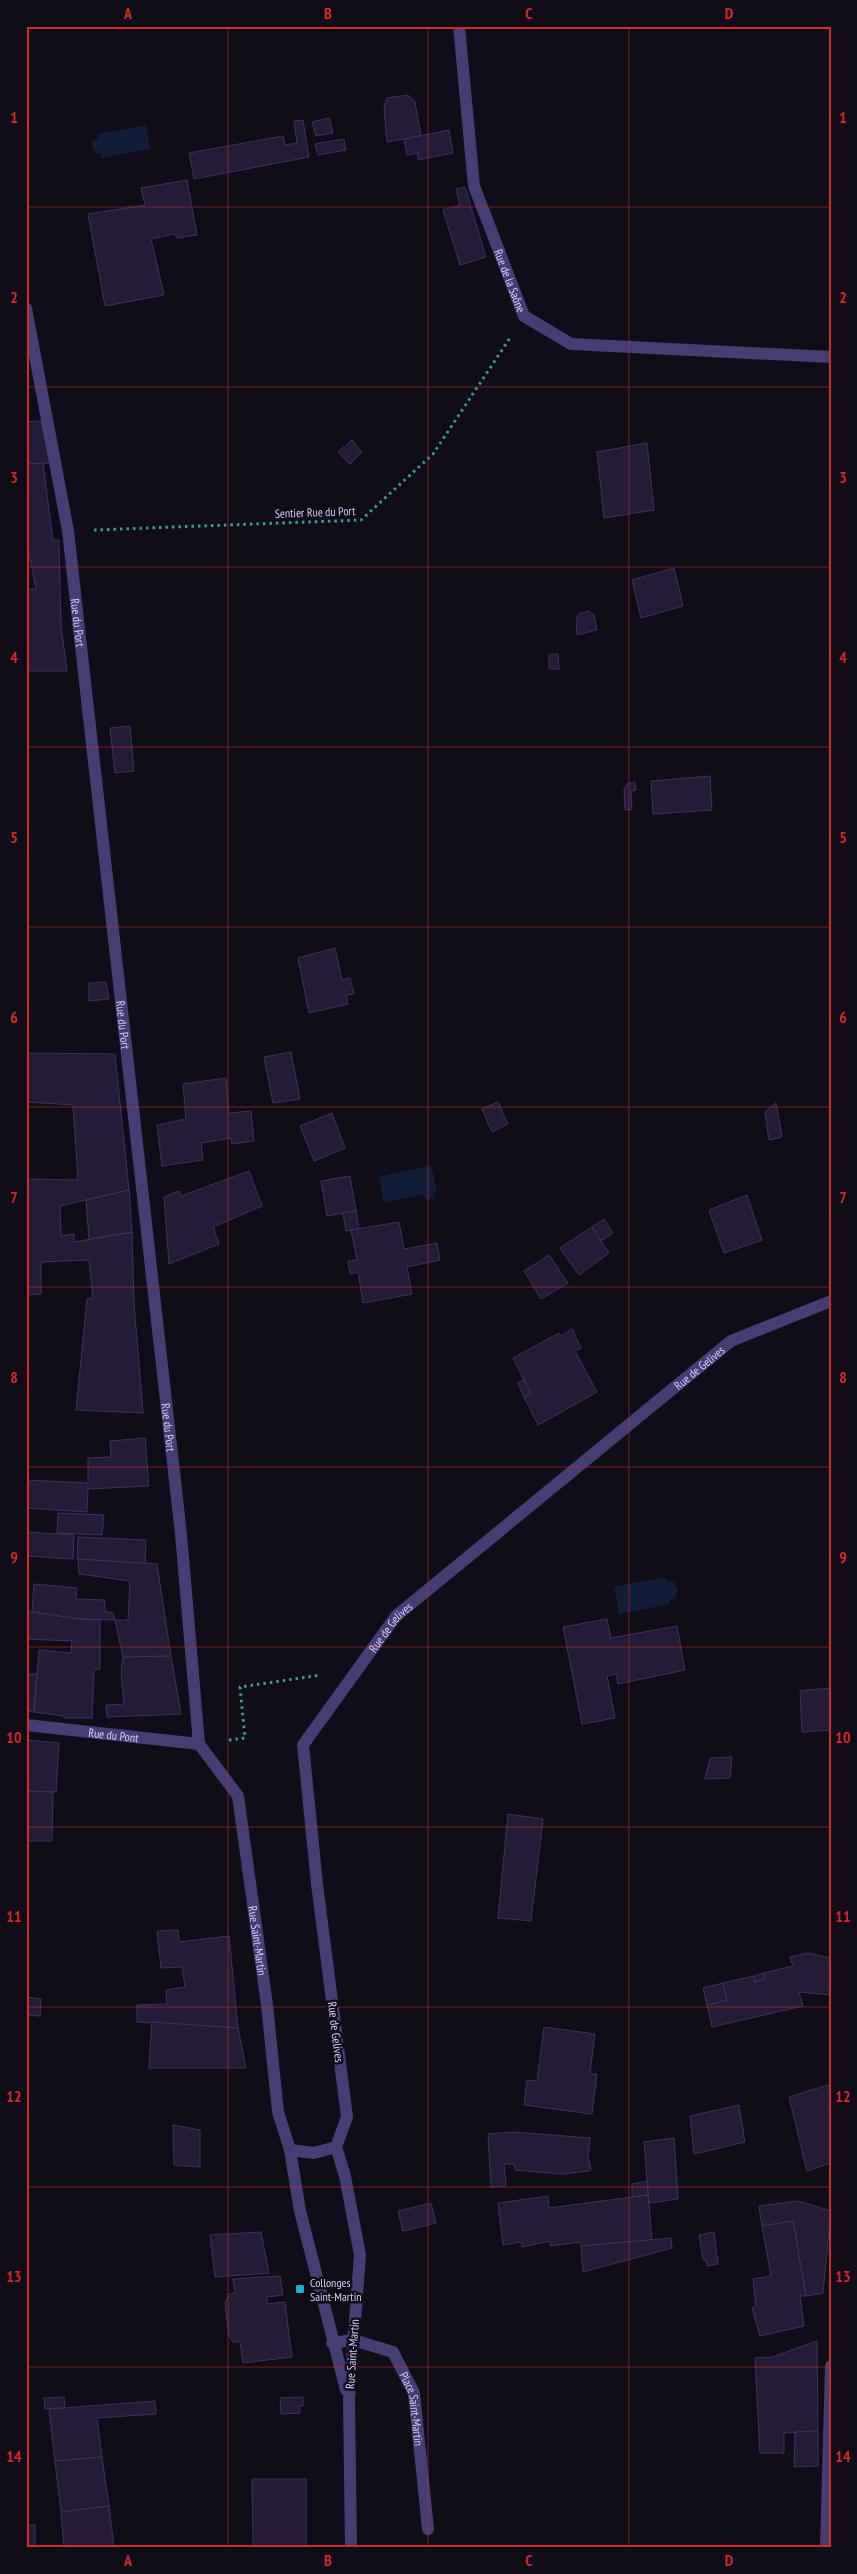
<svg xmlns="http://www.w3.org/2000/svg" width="857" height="2574" viewBox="0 0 857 2574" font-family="'PT Sans Narrow',sans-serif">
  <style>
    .water { fill: #121d38 }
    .building { fill: #241b37; stroke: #3f3060 }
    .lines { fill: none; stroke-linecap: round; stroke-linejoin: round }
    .path { stroke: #3c989c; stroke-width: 3; stroke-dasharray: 2.5 4; stroke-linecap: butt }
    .minor { stroke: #453e72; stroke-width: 12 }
    .tertiary { stroke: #453e72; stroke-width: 12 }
    .grid { fill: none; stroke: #d62828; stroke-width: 1; stroke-opacity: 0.55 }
    .poi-dot { fill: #1daed2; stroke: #100d19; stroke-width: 2 }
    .labels { text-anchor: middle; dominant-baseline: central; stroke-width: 5; stroke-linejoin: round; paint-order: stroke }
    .street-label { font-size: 12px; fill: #d5ccf8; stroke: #100d19 }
    .poi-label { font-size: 12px; fill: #d5ccf8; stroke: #100d19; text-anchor: start }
    .neatline { fill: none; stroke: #d62828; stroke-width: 2 }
    .grid-label { font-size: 16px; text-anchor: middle; font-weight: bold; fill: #d62828 }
  </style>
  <rect width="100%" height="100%" fill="#100d19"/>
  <g class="water">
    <polygon points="146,125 150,149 102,158 101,154 96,153 92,147 92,142 98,138 98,134"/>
    <polygon points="431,1165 437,1191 433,1193 434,1198 426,1200 424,1194 384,1203 379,1177"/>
    <polygon points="665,1577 667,1581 674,1582 678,1590 675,1598 670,1600 670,1604 619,1614 614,1587"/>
  </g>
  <g class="building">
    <polygon points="408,95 415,102 421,136 387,142 384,108 387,98"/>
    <polygon points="329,118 333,133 316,136 312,122"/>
    <polygon points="303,120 309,157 194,179 189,153 283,136 285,145 297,143 294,121"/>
    <polygon points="449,130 453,153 418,160 418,153 407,155 404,139"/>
    <polygon points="344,139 346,150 318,155 315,144"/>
    <polygon points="187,180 197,235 177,238 175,234 151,239 164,295 105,306 88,214 145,205 141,188"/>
    <polygon points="465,187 486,257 460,265 443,210 460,205 456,189"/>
    <polygon points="41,421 50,463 26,464 26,422"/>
    <polygon points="352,440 362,452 350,464 338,452"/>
    <polygon points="647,443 654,510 604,518 597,452"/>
    <polygon points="43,463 53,540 59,540 61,626 67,671 26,671 26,589 36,589 29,553 26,554 26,464"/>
    <polygon points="674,568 683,606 641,618 632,580"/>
    <polygon points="588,611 594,615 597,630 577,635 576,623 578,614"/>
    <polygon points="549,654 558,654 559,669 549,669"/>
    <polygon points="130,726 134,771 115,773 110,728"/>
    <polygon points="710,776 712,810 653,814 651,781"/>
    <polygon points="635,782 636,790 631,791 632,810 625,810 624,789 628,783"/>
    <polygon points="335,948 342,980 350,978 354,994 346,995 348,1004 309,1013 298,958"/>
    <polygon points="106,982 109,999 89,1001 89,983"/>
    <polygon points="291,1052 300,1099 273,1103 264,1057"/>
    <polygon points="26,1053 115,1054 129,1190 60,1206 61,1236 74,1234 74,1242 132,1232 134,1303 143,1413 76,1410 87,1299 93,1298 89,1260 41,1262 41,1294 26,1295 26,1179 78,1180 73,1105 26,1102"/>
    <polygon points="226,1078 229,1113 251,1111 254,1141 232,1144 231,1138 201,1143 203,1160 162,1166 157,1125 186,1119 183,1084"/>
    <polygon points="498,1102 508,1124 492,1132 482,1109"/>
    <polygon points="776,1103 782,1137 769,1140 765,1112"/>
    <polygon points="332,1113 345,1148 314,1161 300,1126"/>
    <polygon points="249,1171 262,1206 213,1227 219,1244 169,1264 164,1197 179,1191 181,1196"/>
    <polygon points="350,1176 356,1211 327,1216 321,1181"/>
    <polygon points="129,1190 132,1232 89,1239 86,1200"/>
    <polygon points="747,1195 762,1240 724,1253 709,1210"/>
    <polygon points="356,1211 359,1229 346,1231 343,1213"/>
    <polygon points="604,1219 613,1233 601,1241 592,1227"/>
    <polygon points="399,1222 404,1249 437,1243 440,1260 407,1267 412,1294 363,1303 358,1272 350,1274 348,1261 357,1260 351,1230"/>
    <polygon points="592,1227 609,1253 579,1275 560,1248"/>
    <polygon points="549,1255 568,1283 541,1299 524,1271"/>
    <polygon points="572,1329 581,1348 575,1351 597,1392 538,1425 524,1397 531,1394 513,1358 559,1333 561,1336"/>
    <polygon points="524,1379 531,1394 524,1397 518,1383"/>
    <polygon points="145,1438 149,1486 88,1489 87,1512 26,1508 26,1480 88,1483 88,1458 111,1457 110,1441"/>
    <polygon points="58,1513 104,1515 102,1535 57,1533"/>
    <polygon points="26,1532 74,1535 73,1559 26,1556"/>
    <polygon points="78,1537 146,1540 145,1564 77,1559"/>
    <polygon points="78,1559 157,1564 171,1656 123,1657 115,1620 128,1620 130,1581 79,1574"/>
    <polygon points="34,1584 77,1588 76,1599 105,1600 104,1611 113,1613 115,1620 79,1619 32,1612"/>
    <polygon points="26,1611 79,1619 100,1620 100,1669 94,1669 92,1718 64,1718 64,1716 34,1712 39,1650 71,1653 72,1641 26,1639"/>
    <polygon points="607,1619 611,1638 677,1626 685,1670 618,1684 616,1674 607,1676 615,1718 582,1724 563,1627"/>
    <polygon points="171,1656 181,1714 107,1717 106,1705 124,1704 121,1673 123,1657"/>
    <polygon points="26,1674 37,1674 34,1712 26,1711"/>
    <polygon points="831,1688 831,1730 802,1732 800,1691"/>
    <polygon points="26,1740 59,1743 56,1792 26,1791"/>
    <polygon points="732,1757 730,1778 705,1779 710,1758"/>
    <polygon points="26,1791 53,1792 52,1841 26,1841"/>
    <polygon points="508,1814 543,1819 531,1921 498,1918"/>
    <polygon points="178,1930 179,1942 229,1936 238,2028 137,2022 137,2005 167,2004 166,1990 185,1987 182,1967 161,1968 157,1931"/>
    <polygon points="808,1953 831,1958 831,1995 799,1992 803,2006 712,2027 707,2005 727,2000 723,1983 754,1976 755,1982 765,1979 764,1973 793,1966 790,1957"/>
    <polygon points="764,1973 765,1979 755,1982 754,1976"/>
    <polygon points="723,1983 727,2000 707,2005 703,1988"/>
    <polygon points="26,1997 41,1999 40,2016 26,2015"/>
    <polygon points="152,2022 238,2028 246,2068 149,2068"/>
    <polygon points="544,2027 595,2034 590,2074 597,2074 592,2114 524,2105 527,2080 537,2081"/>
    <polygon points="831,2084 831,2163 807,2171 789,2097"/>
    <polygon points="739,2105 745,2142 694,2154 690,2116"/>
    <polygon points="173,2125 200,2130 200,2167 174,2165"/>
    <polygon points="514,2132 590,2138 588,2157 591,2169 589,2171 562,2174 515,2170 514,2164 504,2164 506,2186 491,2187 488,2134"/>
    <polygon points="674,2138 678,2199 649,2203 644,2142"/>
    <polygon points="647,2181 648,2195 632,2197 632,2184"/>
    <polygon points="648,2195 652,2240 581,2246 581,2242 550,2246 550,2241 522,2247 521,2242 503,2245 498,2203 548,2196 549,2208"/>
    <polygon points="798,2201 831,2211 823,2293 806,2296 793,2221 762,2226 759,2206"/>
    <polygon points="431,2203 436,2223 403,2231 398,2211"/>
    <polygon points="793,2221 806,2296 800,2296 804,2326 760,2336 752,2308 756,2306 753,2279 771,2276 762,2226"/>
    <polygon points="261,2232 269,2273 215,2277 210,2235"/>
    <polygon points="714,2232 718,2264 707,2266 706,2260 703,2260 699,2235"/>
    <polygon points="671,2238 672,2248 583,2272 581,2246"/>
    <polygon points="280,2276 283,2295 267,2297 267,2304 285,2302 292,2357 243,2363 240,2342 233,2342 229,2336 225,2303 229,2294 235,2293 233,2279"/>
    <polygon points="817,2341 818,2431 784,2433 784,2453 760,2453 755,2358 772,2357"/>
    <polygon points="64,2397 65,2408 45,2409 44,2398"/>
    <polygon points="303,2397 303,2406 299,2406 300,2413 281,2414 280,2398"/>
    <polygon points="155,2401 156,2414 97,2418 102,2457 55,2461 49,2409"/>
    <polygon points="818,2431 818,2466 794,2467 795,2432"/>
    <polygon points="102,2457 109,2506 61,2512 55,2461"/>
    <polygon points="252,2479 306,2479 306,2548 253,2548"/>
    <polygon points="109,2506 114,2548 64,2548 61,2512"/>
    <rect x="26" y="2525" width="9" height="23"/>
  </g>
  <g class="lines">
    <g class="path">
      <polyline points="94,530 361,520 433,454 510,338"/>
      <polyline points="229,1740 245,1738 240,1687 321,1675"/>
    </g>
    <g class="minor">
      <path id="s1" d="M459,26L474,186L524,316L571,344L831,357"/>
      <path id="s2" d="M26,308L68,531L181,1534L199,1744"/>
      <polyline points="336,2147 345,2176 360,2255 349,2400 351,2548"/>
      <polyline points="290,2150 300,2211 346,2390"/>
      <path id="s3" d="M332,2343L353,2340L393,2352L414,2393L428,2529"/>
      <polyline points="826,2548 831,2366"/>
    </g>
    <path class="tertiary" id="s4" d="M26,1725L199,1744L238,1796L267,2005L278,2112L290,2150L314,2153L336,2147L347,2117L317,1884L303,1745L396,1616L731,1341L831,1301"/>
  </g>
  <path class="grid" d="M228,26V2548M428,26V2548M629,26V2548M26,207H831M26,387H831M26,567H831M26,747H831M26,927H831M26,1107H831M26,1287H831M26,1467H831M26,1647H831M26,1827H831M26,2007H831M26,2187H831M26,2367H831"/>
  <rect class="poi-dot" x="295" y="2284" width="10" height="10" rx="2.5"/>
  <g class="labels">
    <g class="street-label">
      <text stroke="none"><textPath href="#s1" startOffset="262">Rue de la Saône</textPath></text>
      <text transform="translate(315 512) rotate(-2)">Sentier Rue du Port</text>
      <text stroke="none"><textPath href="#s2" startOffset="319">Rue du Port</textPath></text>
      <text stroke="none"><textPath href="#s2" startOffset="724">Rue du Port</textPath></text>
      <text stroke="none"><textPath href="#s4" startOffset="1602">Rue de Gelives</textPath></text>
      <text stroke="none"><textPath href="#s2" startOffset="1129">Rue du Port</textPath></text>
      <text stroke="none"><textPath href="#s4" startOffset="1198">Rue de Gelives</textPath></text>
      <text stroke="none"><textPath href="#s4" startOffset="88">Rue du Pont</textPath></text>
      <text stroke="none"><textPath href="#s4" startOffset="385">Rue Saint-Martin</textPath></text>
      <text transform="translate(336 2032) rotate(83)">Rue de Gelives</text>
      <text transform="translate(352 2354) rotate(-86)">Rue Saint-Martin</text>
      <text stroke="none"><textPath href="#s3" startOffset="124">Place Saint-Martin</textPath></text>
    </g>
    <g class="poi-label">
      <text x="310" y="2282">Collonges<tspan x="310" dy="14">Saint-Martin</tspan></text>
    </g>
  </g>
  <rect width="857" height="2574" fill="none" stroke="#100d19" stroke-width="55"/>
  <rect x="28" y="28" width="802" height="2518" class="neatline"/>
  <g class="grid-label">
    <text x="128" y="19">A</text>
    <text x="328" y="19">B</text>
    <text x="529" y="19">C</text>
    <text x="729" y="19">D</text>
    <text x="14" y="123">1</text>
    <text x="843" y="123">1</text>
    <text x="14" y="303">2</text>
    <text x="843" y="303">2</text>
    <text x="14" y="483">3</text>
    <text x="843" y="483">3</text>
    <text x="14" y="663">4</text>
    <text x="843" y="663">4</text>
    <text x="14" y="843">5</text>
    <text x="843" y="843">5</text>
    <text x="14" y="1023">6</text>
    <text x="843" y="1023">6</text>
    <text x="14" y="1203">7</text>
    <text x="843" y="1203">7</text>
    <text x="14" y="1383">8</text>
    <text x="843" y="1383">8</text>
    <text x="14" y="1563">9</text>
    <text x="843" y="1563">9</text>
    <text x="14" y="1743">10</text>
    <text x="843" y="1743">10</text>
    <text x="14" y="1922">11</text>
    <text x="843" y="1922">11</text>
    <text x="14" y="2102">12</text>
    <text x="843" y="2102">12</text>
    <text x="14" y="2282">13</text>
    <text x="843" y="2282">13</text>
    <text x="14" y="2462">14</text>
    <text x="843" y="2462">14</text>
    <text x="128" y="2566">A</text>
    <text x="328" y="2566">B</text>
    <text x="529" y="2566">C</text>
    <text x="729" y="2566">D</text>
  </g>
</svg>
